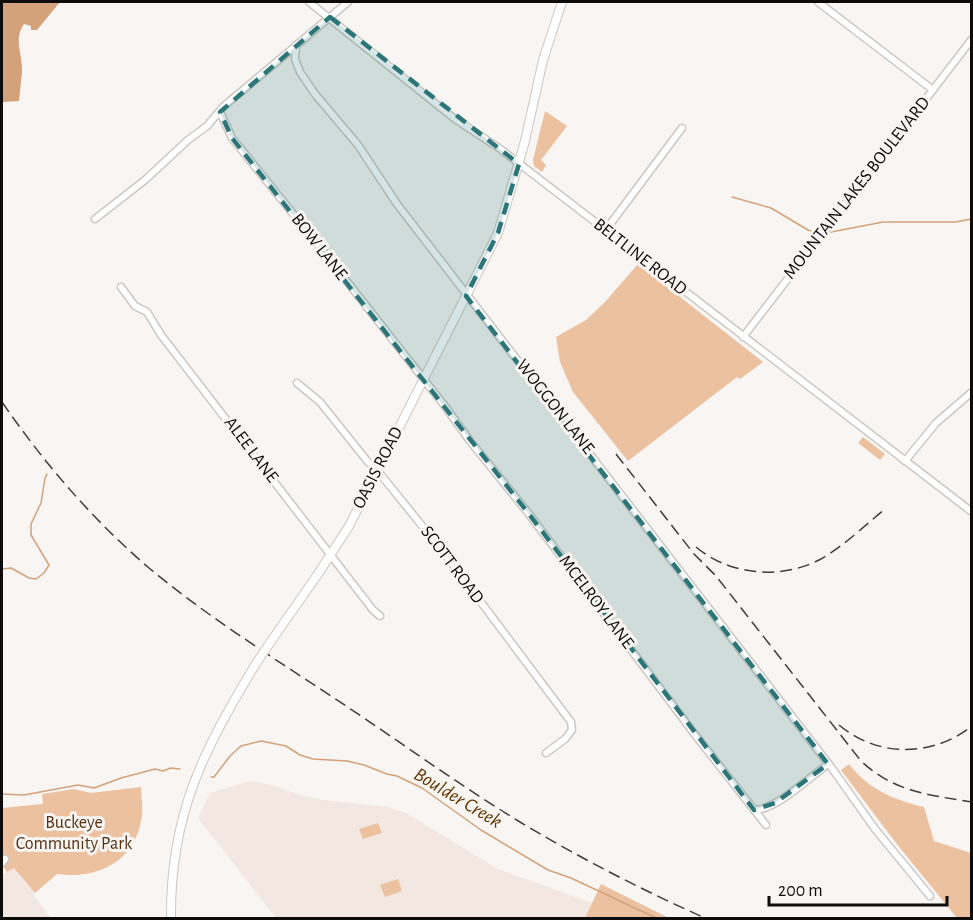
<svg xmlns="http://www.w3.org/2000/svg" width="973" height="920" viewBox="0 0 973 920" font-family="'Alegreya Sans',sans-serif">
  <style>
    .built { fill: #f3e8e1 }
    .green { fill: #ebc1a0 }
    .water { fill: #d3a27a }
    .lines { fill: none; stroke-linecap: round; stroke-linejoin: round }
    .stream { stroke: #d3a27a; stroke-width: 1.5 }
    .minor-casing { stroke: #cbc7c4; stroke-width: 9 }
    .major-casing { stroke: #cbc7c4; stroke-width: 10 }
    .minor { stroke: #fff; stroke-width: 6 }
    .major { stroke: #fff; stroke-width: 8 }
    .rail { stroke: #3f3d3c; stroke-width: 1.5; stroke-dasharray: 12 6; stroke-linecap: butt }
    .major-bridge-casing { stroke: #cbc7c4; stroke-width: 10; stroke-linecap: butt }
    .major-bridge { stroke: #fff; stroke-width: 8 }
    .marked { fill: #2c7679; fill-opacity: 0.2; stroke: #2c7679; stroke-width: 4.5; stroke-dasharray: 12 8; stroke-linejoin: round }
    .labels { text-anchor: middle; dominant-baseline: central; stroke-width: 6; stroke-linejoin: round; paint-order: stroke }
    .street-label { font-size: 18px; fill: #0d0c0b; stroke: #f9f5f2 }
    .park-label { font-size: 18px; fill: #533113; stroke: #f9f5f2 }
    .water-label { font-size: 20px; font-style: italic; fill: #633502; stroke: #f9f5f2 }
  </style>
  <rect width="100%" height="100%" fill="#f9f5f2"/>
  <g class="built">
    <polygon points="250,781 272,785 300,795 323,800 389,807 406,813 498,869 592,903 585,918 276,918 198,818 210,793"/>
    <polygon points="14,868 35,893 33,895 51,918 2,918 2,875"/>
  </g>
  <g class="green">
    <polygon points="545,111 567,126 541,160 546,165 542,172 534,166 533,160"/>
    <polygon points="638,264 763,362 740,379 737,377 628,461 573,392 560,362 556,337 586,320 605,302"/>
    <polygon points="863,437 885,454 880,460 858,443"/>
    <path d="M849,764C868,789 894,800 924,807L934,841L971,853V918H957L896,843L841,770Z"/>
    <path d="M141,787C141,796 143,806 142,815C137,860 99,880 57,874L35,893L14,868L7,872L2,864V808L43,804L42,794L74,789L91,793Z"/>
    <polygon points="378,823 382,833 363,839 359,829"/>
    <polygon points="398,879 402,891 385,897 380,885"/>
    <polygon points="601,884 669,918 585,918"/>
  </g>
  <path class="water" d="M2,2H60L37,30H31V26L24,24C13,39 23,55 22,72C21,81 20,91 19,101L3,102L2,97Z"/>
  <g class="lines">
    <g class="stream">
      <polyline points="732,197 771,208 808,230 819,233"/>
      <polyline points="826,233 883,222 955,222 972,219"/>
      <polyline points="2,569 11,568 29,578 36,579 44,573 49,565 31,535 31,524 41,503 45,478 47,474"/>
      <polyline points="211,777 214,777 230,756 241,746 261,741 286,746 300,755 313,759 347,761 364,765 387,774 397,776 422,788 481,830 548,870 571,878 656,918"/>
      <polyline points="2,794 24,795 78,785 94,788 121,778 155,769 163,771 171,768 180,769"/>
    </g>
    <g class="minor-casing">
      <g id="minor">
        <polyline points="309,2 455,119 499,148 972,512"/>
        <polyline points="818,2 933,90"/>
        <polyline points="296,45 295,59 300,72 315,94 358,145 397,204 831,767 875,829 930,896"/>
        <polyline points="220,112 232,138 319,246 444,405 470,441 529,514 693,732 766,825"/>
        <polyline points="95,219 145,180 188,140 207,126 224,106 348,2"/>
        <polyline points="605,231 682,128"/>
        <polyline points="121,287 135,306 147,312 161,335 373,610 380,616"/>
        <polyline points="743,337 972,39"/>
        <polyline points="297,383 320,402 368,462 377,470 444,553 571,722 572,730 565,739 546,753"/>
        <polyline points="905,461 936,423 972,392"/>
        <path d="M754,810C776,810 810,777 828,764"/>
        <polyline points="2,863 5,859"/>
      </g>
    </g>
    <g class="major-casing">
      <g id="major">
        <polyline points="274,637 318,574 349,526 498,233 525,141 543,60 562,2"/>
        <path d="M171,918C170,814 204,749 257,662"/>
      </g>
    </g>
    <use href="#minor" class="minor"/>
    <use href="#major" class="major"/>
    <g class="rail">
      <path d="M2,402C44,463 92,519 149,568C215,623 290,668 361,716C414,752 466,789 520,822C580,858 642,890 705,918"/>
      <path d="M616,454L694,554L716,576L861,761C894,792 929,795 972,802"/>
      <path d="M696,547C729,575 780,580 819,560C843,547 864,526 885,509"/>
      <path d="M839,725C878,758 933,757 972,726"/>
    </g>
    <g class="major-bridge-casing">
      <polyline id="major-bridge" points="257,662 274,637"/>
    </g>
    <use href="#major-bridge" class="major-bridge"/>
  </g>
  <path class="marked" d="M330,17L519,164L498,233L466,296L828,764L775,803L754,810L529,514L232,138L220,112Z"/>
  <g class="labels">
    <g class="street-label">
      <text transform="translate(857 188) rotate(-52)">MOUNTAIN LAKES BOULEVARD</text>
      <text transform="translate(319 247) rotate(52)">BOW LANE</text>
      <text transform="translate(640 257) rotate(38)">BELTLINE ROAD</text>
      <text transform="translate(555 407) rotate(52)">WOGGON LANE</text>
      <text transform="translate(251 450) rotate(53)">ALEE LANE</text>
      <text transform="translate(378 468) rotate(-63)">OASIS ROAD</text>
      <text transform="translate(452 565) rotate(53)">SCOTT ROAD</text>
      <text transform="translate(596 602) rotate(53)">MCELROY LANE</text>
    </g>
    <g class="park-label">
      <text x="74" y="823">Buckeye<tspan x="74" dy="21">Community Park</tspan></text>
    </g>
    <g class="water-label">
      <text transform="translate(458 798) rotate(31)">Boulder Creek</text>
    </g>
  </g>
  <rect width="973" height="920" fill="none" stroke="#0d0c0b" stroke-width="6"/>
  <path d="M769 896v9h178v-9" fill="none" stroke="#0d0c0b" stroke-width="3"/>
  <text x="778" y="896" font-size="18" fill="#0d0c0b" stroke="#f9f5f2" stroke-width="4.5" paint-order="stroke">200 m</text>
</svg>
